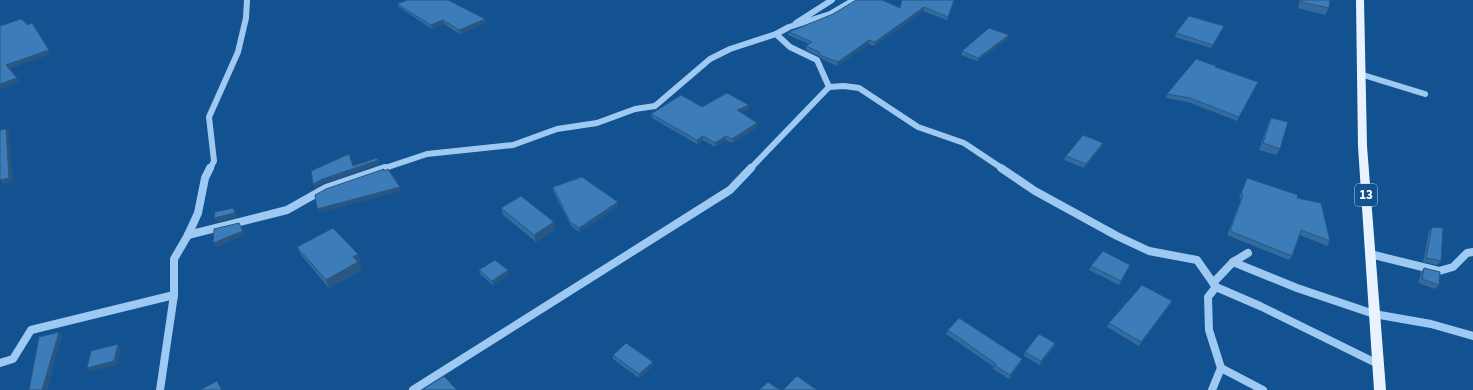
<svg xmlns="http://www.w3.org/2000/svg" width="1473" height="390" viewBox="0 0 1473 390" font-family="'Source Sans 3',sans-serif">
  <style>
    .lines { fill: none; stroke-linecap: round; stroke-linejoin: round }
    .minor-far1 { stroke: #9ec9f2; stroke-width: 6 }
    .minor { stroke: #9ec9f2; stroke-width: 8 }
    .major { fill: #e9f3ff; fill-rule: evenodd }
    .wall { fill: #336b9f }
    .shaded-wall { fill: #295782 }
    .building { fill: #3b7cb9; stroke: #295782 }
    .labels { text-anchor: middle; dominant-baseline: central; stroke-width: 4; stroke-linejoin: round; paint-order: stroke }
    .shield { fill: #125291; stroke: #b8cbde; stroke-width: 1 }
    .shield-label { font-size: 13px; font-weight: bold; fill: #fff }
  </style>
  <rect width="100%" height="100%" fill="#125291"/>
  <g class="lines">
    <g class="minor-far1">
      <polyline points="796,23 832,0"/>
      <polyline points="1360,74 1425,94"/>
      <polyline points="829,87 844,86 859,88 918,127 964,143 1003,169"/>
      <polyline points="210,169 214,161 209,117 238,52 246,18 247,0"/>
      <polyline points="382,169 427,154 513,145 557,129 597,123 635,109 655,106 710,59 730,49 776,34"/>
      <polyline points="750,169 829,87 817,60 790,47 776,34 789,27 830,14 854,0"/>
    </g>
    <g class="minor">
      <polyline points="1001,168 1035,191 1117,236 1149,251 1197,260 1216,287 1208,297 1209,330 1221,368 1263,390"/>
      <polyline points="188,235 287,210 326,188 385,168"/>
      <polyline points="1370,254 1439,271 1453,267 1467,253 1473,252"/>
      <polyline points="1233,262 1297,288 1374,314 1431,324 1473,336"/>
      <polyline points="1213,283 1233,262 1248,253"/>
      <polyline points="1216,287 1260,306 1378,364"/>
      <polyline points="0,363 13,359 31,330 174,295"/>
      <polyline points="160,390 174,295 174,259 188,235 198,213 205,178 210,168"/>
      <polyline points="413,390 730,190 751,168"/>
      <polyline points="1212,390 1221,368"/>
    </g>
    <polygon class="major" points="1356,0 1364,0 1367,146 1386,390 1374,390 1358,146"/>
  </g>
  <g class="wall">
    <polygon points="1300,0 1330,0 1329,8 1325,15 1298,8"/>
    <polygon points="954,2 947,20 923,11 874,46 869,44 837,66 822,59 819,56 806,50 806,46 809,44 788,35 789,32 900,8"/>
    <polygon points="397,4 485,19 486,22 460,34 444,24 432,29 399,7"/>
    <polygon points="1224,26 1211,48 1175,37 1176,33"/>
    <polygon points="1008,39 977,61 961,55 962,51"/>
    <polygon points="1216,67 1258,82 1237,121 1188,102 1166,98 1167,94"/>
    <polygon points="702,107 749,109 741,112 757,123 757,127 733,143 726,140 715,147 703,140 697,144 652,118 651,114"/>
    <polygon points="1271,118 1280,149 1276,155 1259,150 1268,124"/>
    <polygon points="1103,143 1102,147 1084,168 1064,160 1066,156"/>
    <polygon points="1247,178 1297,198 1330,241 1327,246 1300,235 1292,256 1289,260 1227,235 1241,199 1239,198"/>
    <polygon points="553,187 618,206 579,232 571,226 553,191"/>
    <polygon points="501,208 554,222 556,229 536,242 503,215"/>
    <polygon points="1432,227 1441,261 1437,265 1423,262 1429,231"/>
    <polygon points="297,247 361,262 359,263 362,270 329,288 301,255"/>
    <polygon points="1130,265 1119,285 1089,270 1091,266"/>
    <polygon points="1424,268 1439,285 1435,289 1418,283 1421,272"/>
    <polygon points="479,270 509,274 493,285 480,274"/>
    <polygon points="1172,301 1170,305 1139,346 1107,327 1109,323"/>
    <polygon points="948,330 1022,359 1020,363 1009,379 993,369 994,367 946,334"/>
    <polygon points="1055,343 1054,347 1040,365 1024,356 1025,352"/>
    <polygon points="613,355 653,366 639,378 613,359"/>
  </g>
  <g class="shaded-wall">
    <polygon points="954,0 954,2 947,20 948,17"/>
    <polygon points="924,7 923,11 874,46 875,42"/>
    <polygon points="485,19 486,22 460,34 459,30"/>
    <polygon points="443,20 444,24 432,29 431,25"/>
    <polygon points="32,23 51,54 9,69 6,65"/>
    <polygon points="1009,35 1008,39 977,61 978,58"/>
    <polygon points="869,40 869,44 837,66 838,62"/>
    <polygon points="17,78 19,82 0,89 0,84"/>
    <polygon points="749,105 749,109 737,114 737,110"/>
    <polygon points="757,123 757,127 733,143 732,139"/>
    <polygon points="6,129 9,132 13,182 3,184 0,180"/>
    <polygon points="703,136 703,140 697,144 697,140"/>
    <polygon points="726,136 726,140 715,147 715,143"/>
    <polygon points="1103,143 1102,147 1084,168 1086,164"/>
    <polygon points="349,154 354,168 378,160 380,164 324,183 315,188 313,184"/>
    <polygon points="400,187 401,191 319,213 317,209"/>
    <polygon points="618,202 618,206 579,232 579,228"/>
    <polygon points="233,208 238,217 217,222 214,218"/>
    <polygon points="554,222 556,229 536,242 534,235"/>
    <polygon points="239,223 245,235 216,247 213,243"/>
    <polygon points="358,254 361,262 359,263 362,270 329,288 326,280 353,257"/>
    <polygon points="508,270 509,274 493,285 492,281"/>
    <polygon points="1172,301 1170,305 1139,346 1141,342"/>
    <polygon points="59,332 62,336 47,390 42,390"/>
    <polygon points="1055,343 1054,347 1040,365 1041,361"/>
    <polygon points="118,344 121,348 117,365 90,372 87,368"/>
    <polygon points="1022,359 1020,363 1009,379 1010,375"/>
    <polygon points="653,362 653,366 639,378 639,374"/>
  </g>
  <g class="building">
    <polygon points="407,0 448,0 485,19 459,30 443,20 431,25 397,4"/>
    <polygon points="856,0 882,0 900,8 902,0 954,0 948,17 924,7 875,42 869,40 838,62 822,56 819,52 806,46 812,42 789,32 833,14"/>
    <polygon points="1302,0 1330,0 1329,8 1301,2"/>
    <polygon points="1189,16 1224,26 1213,45 1176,33"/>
    <polygon points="21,19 28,25 32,23 49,50 6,65 17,78 0,84 0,26"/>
    <polygon points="989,28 1009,35 978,58 962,51"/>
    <polygon points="1196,59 1216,66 1215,67 1258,82 1239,117 1190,98 1167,94"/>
    <polygon points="727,93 749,105 737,110 757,123 732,139 726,136 715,143 703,136 697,140 651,114 681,95 702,107"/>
    <polygon points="1271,118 1288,122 1280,149 1263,143"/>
    <polygon points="6,129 9,178 0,180 0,130"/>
    <polygon points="1083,135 1103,143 1086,164 1066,156"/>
    <polygon points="349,154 353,166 377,158 378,160 323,179 313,184 311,171"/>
    <polygon points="384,169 384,171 388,169 400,187 317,209 315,195 326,189"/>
    <polygon points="582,177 618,202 579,228 570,222 553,187"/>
    <polygon points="1247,178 1298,195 1297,198 1321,203 1330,241 1301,230 1292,256 1230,231 1243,195 1241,194"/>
    <polygon points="521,196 554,222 534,235 501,208"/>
    <polygon points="233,208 235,213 214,218 215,212"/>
    <polygon points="239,223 243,231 213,243 214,229"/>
    <polygon points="1432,227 1443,228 1441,261 1426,258"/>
    <polygon points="333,228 358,254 353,257 358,262 326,280 297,247"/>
    <polygon points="1103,251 1130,265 1121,281 1091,266"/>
    <polygon points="495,260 508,270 492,281 479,270"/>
    <polygon points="1424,268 1440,272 1439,285 1422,279"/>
    <polygon points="1142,285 1172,301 1141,342 1109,323"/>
    <polygon points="959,318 1022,359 1010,375 994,365 996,364 948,330"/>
    <polygon points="59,332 42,390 29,390 39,337"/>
    <polygon points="1039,334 1055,343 1041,361 1025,352"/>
    <polygon points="626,343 653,362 639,374 613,355"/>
    <polygon points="118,344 114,361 87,368 91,351"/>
    <polygon points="444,376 457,390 422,390"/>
    <polygon points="797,376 817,390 783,390"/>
    <polygon points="217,381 222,390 200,390"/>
    <polygon points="768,382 780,390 759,390"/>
  </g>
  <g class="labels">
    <rect class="shield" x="1355" y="184" width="22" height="22" rx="3"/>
    <g class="shield-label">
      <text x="1366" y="195">13</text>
    </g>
  </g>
</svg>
